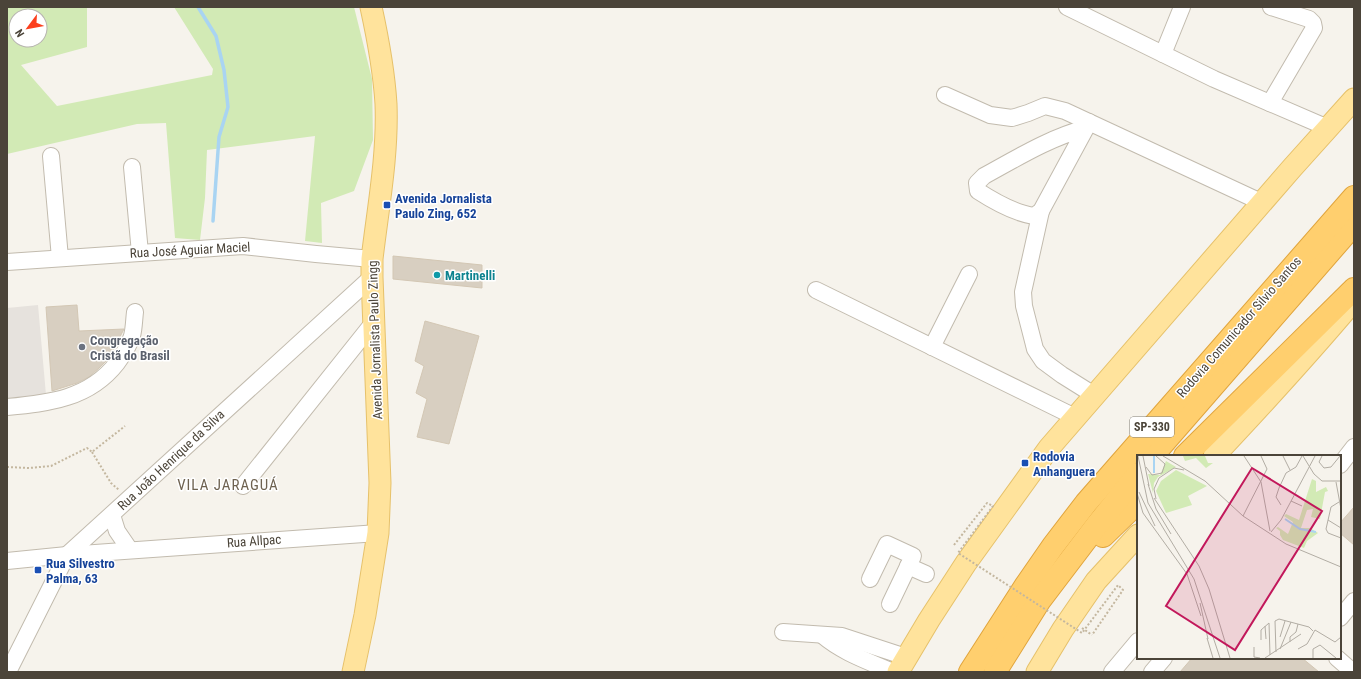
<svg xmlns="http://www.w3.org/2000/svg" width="1361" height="679" viewBox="0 0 1361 679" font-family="'Roboto Condensed',sans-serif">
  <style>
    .industrial { fill: #e6e2dd }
    .green { fill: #d2eab5; fill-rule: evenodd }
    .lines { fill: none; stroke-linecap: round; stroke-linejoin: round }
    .stream { stroke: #a9d4f2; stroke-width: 3.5 }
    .building { fill: #d8cfc1; stroke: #d3c7b4 }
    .minor-casing { stroke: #c2bbae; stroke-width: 18 }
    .major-casing { stroke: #e6c16a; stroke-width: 23 }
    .highway-casing { stroke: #e0a43c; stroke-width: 24 }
    .path { stroke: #c4b79f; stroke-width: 2; stroke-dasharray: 2 2; stroke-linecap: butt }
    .minor { stroke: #fff; stroke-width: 16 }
    .major { stroke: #ffe39c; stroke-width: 21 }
    .highway { stroke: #ffcf6e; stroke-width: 22 }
    .path-bridge { stroke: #c4b79f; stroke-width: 2; stroke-dasharray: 2 2; stroke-linecap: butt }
    .transit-dot { fill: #1a4fb4; stroke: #fff; stroke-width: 1.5 }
    .culture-dot { fill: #0f9aa8; stroke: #fff; stroke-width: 1.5 }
    .worship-dot { fill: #6b7280; stroke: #fff; stroke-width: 1.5 }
    .labels { text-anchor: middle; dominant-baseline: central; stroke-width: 3; stroke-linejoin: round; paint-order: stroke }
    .shield { fill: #fff; stroke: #817c74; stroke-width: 1 }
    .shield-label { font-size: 12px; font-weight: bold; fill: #4b4439 }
    .transit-label { font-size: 13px; font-weight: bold; fill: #164399; stroke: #fff; text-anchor: start }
    .street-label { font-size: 13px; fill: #4b4439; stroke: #fff }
    .culture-label { font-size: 13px; font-weight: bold; fill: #0d838f; stroke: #fff; text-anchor: start }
    .worship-label { font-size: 13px; font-weight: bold; fill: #5b616d; stroke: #fff; text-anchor: start }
    .quarter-label { font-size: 15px; letter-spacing: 1px; fill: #6e6250; stroke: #fff }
    .inset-river { fill: none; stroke: #a9d4f2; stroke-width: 2 }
    .inset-road { fill: none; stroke: #b2ada4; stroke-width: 1 }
    .view { fill: #c2185b; fill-opacity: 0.15; stroke: #c2185b; stroke-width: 2 }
    .inset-edge { fill: none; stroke: #4b4439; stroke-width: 2 }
  </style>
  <rect width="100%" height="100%" fill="#f6f3ec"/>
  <polygon class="industrial" points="38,305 46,395 7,398 7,308"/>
  <path class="green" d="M7,7H87V47L21,65L57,106L212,75L213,69L174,7H354L372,79L373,140L354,191L321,203L322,243L305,241L315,136L207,150L205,198L200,240L175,238L166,123L137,124L7,154ZM16,16H40V40H16Z"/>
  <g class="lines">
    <polyline class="stream" points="198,7 216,36 224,70 228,107 219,137 213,221"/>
  </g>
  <g class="building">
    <polygon points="393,256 482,265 482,288 393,279"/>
    <polygon points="77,305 79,331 124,329 109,358 99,368 89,377 77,383 52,391 46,307"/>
    <polygon points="425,321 479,336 449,444 417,437 427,399 416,393 424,366 415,361"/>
    <polygon points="1354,507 1354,545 1340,533 1340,523"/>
    <polygon points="1192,658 1302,658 1319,672 1180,672"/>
  </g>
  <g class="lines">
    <g class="minor-casing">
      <g id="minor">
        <polyline points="1067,7 1214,79 1328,128"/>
        <polyline points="1163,54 1182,7"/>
        <polyline points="945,95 990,115 1012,118 1028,113 1045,106 1065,111 1263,203"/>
        <polyline points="1270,103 1314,28 1313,23 1309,19 1271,7"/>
        <path d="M1086,128C1049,138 1017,158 984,176L977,183L978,191C995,202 1014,213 1034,216L1041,211L1086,128L1089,122"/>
        <polyline points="51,156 60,258"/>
        <polyline points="132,167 140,253"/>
        <polyline points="1041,211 1023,292 1024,306 1033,341 1035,349 1043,361 1062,375 1094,395"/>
        <polyline points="7,262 243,246 316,254 372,259"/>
        <polyline points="816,290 1075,417"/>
        <polyline points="932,347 969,274"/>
        <path d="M7,407C49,403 89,399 117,363C123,355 129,346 132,336C134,329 134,320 135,312"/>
        <polyline points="1340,465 1354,447"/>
        <polyline points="243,486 373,323"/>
        <polyline points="112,515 117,531 130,550"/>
        <polyline points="7,561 67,555 378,533"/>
        <polyline points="908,566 926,574"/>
        <polyline points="870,579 887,544 913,556 890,604"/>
        <polyline points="1340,618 1354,601"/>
        <polyline points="783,632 842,636 906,657"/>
        <path d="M822,635C843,653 868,661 893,672"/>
        <polyline points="1337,658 1353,672"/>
        <polyline points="8,672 67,555 372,277"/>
        <polyline points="1112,672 1138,641"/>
        <polyline points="1152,672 1164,658"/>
      </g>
    </g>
    <g class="major-casing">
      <g id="major">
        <path d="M1214,456C1261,406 1306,357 1350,305"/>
        <path d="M353,672L365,615L378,533L380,483L372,277V259C378,208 388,155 386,104C384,71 378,39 371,7"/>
        <polyline points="898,672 929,620 966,563 1049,448 1292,168 1354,99"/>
        <polyline points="1037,672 1063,629 1096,581 1138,535"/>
      </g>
    </g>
    <g class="highway-casing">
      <g id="highway">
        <polyline points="1152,456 1354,224"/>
        <polyline points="1185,456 1354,289"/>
        <polyline points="1103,536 1138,502"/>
        <polyline points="970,672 1026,585 1053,546 1086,503 1354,197"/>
        <polyline points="995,672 1040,600 1097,525 1138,474"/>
      </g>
    </g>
    <g class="path">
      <polyline points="92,452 111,483 119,490"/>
      <polyline points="7,467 29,468 51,466 87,448 92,452 125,426"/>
      <polyline points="1082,628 1092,635"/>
    </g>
    <use href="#minor" class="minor"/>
    <use href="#major" class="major"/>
    <use href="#highway" class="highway"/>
    <polyline class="path-bridge" points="954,545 987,503 993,506 958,553 1082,633 1118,585 1123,590 1092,635"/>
  </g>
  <g class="transit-dot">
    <rect x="383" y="201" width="8" height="8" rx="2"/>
    <rect x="1021" y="459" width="8" height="8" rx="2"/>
    <rect x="34" y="566" width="8" height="8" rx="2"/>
  </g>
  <circle class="culture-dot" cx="437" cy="275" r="4"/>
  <circle class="worship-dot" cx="82" cy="347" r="4"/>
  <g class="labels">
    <rect class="shield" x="1130" y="417" width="44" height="20" rx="3"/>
    <g class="shield-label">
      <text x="1152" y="427">SP-330</text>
    </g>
    <g class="transit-label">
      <text x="395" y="198">Avenida Jornalista<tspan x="395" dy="15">Paulo Zing, 652</tspan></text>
      <text x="1033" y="456">Rodovia<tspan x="1033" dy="15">Anhanguera</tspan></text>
      <text x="46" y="563">Rua Silvestro<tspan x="46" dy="15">Palma, 63</tspan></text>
    </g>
    <g class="street-label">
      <text transform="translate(190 250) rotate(-3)">Rua José Aguiar Maciel</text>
      <text transform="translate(1239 327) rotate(-49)">Rodovia Comunicador Silvio Santos</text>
      <text transform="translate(375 340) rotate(-92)">Avenida Jornalista Paulo Zingg</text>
      <text transform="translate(171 460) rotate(-43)">Rua João Henrique da Silva</text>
      <text transform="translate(254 541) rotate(-4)">Rua Allpac</text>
    </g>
    <g class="culture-label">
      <text x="445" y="275">Martinelli</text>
    </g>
    <g class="worship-label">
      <text x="90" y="340">Congregação<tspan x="90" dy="15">Cristã do Brasil</tspan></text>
    </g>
    <g class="quarter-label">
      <text x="228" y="485">VILA JARAGUÁ</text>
    </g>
  </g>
  <g transform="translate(1137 455)">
    <rect width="204" height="204" fill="#f6f3ec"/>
    <path d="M46,1H68L71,8H76L69,13L59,3L48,6ZM29,6L39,12L21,22L17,28L16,38L11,19L23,20ZM39,15L70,31L51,41L55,50L29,58L19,36L24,26ZM175,24L179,26V37L189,32L191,36L188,37L183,64L174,62L176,54L170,55L164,73H173L181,78L170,86L167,93L146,85L143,80V76L139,73L141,72L151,79L156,67L147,61L149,59L162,65Z" fill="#d2eab5"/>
    <path class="inset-river" d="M17,18V1M148,64L163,74L179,77"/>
    <path class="inset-road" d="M1,1L11,48L57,124L83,203M6,1L12,31M26,1L68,26L106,61L149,89L204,112M107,1L124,27L133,76M146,1L153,15M166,1L177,19L185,26H204M185,1L182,7L187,13L194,12L203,1M9,12L15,20L25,18L28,9L19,1M199,27L204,54M11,29L19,54L34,79M2,37L18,71M0,38L6,58L50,119L64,161M17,43L62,111L72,134L93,203M19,44L17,34L22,23L37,13L47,15M154,46L165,51M202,47L194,52L189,74L191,78L204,83M144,50L139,42L142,33L149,18L159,12L165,1M106,61L130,14L124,1M191,65L204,73M134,77L144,65L178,1M63,148L71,184M128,171L129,184M143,182L148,166M70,183L76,203M124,185V175L132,168L133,200M153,187V182L159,177L161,169M117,192V202L123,203M143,194L154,167M161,194L170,189L178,175L198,187L204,182M139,197L138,166L142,164L172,172L176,176M128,203L164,179M176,203V194L183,190L199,203"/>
    <path class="view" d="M115,13L185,56L98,195L29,151Z"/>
    <rect width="204" height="204" class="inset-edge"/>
  </g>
  <rect width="1361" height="679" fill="none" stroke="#4b4439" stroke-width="16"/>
  <g transform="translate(28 28) rotate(238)"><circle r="19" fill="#ffffff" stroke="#b7b4b0"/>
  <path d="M0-3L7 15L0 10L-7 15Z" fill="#fc3f1d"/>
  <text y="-6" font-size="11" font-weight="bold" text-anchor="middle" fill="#4b4439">N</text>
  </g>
</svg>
